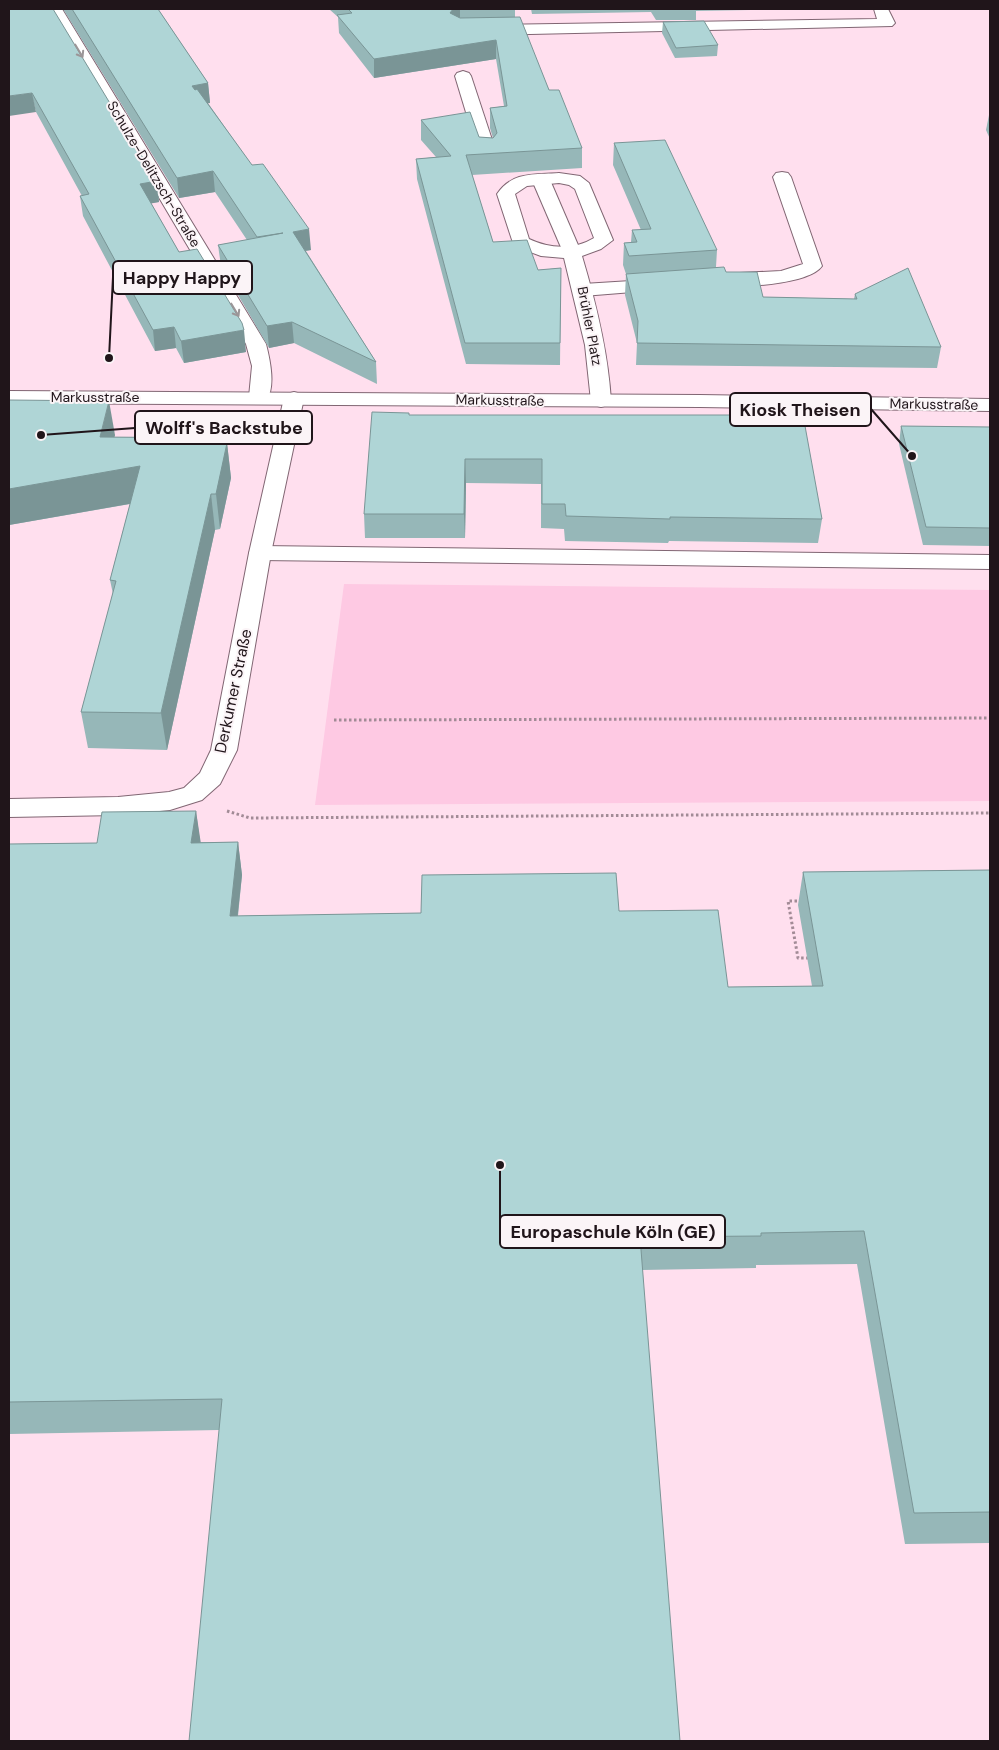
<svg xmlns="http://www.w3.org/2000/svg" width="999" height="1750" viewBox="0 0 999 1750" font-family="'DM Sans',sans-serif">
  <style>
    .green { fill: #fec9e3 }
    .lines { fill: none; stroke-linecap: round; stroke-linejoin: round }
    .service-casing { stroke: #816673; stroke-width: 2 }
    .minor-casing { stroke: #816673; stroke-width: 2 }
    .tertiary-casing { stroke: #816673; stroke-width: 2 }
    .path { stroke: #a28b96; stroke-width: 3; stroke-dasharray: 2.5 2.5; stroke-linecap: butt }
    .service { fill: #fff; fill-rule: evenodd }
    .minor { fill: #fff; fill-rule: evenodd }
    .tertiary { fill: #fff; fill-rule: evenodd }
    .wall { fill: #96b7b8 }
    .shaded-wall { fill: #7a9596 }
    .building { fill: #afd5d6; stroke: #7a9596 }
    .oneway { stroke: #9b9698 }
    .labels { text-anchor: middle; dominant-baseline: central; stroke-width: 4; stroke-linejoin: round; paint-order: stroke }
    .far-street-label { font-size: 14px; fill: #20151a; stroke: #fbf4f7 }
    .street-label { font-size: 16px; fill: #20151a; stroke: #fbf4f7 }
    .leader { fill: none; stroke: #20151a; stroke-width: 2 }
    .callout-dot { fill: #20151a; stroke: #fbf4f7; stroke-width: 2 }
    .callout { fill: #fbf4f7; stroke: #20151a; stroke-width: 2 }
    .callout-label { font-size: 18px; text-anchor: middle; font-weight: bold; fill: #20151a }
  </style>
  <rect width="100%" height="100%" fill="#ffdfee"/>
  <polygon class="green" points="344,584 990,590 990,801 315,805"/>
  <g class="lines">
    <g class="service-casing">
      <g id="service">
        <polygon points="874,9 888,9 895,23 892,26 488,35 483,33 480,30 483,27 488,25 877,19"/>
        <path d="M782,172L788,173L791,177L822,266C809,285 735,289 713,284L711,280L713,276L720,274L781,271L803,264L773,177L776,173Z"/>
        <polygon points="541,175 547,176 550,180 581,252 579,256 572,258 565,256 563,252 532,180 535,176"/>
        <polygon points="663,279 670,281 673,285 670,289 583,296 576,294 573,290 576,286 583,284"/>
        <polygon points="260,546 990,555 990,569 260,560 252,558 249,553 252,548"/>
      </g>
    </g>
    <g class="minor-casing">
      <g id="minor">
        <path d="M47,9H62L266,344C270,360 276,387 266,401L259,403L252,401L249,397L252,366L246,344Z"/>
        <polygon points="463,71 469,73 471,76 496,152 493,156 487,157 481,156 478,152 455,76 457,73"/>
        <path d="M559,173L580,176L589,183L613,240L601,249L582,256C596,303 608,351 611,401L608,405L601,407L594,405L591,401L585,345L564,258L541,256L514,246L497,194C513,171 534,175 559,173ZM559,183L569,185L575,189L594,238C574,250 550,249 529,239L515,194L527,186Z"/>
        <polygon points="294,392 301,394 304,398 271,553 237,750 220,784 202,800 170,810 118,815 9,817 9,799 118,797 169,792 184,788 200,773 211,750 249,553 284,398 287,394"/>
      </g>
    </g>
    <g class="tertiary-casing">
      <polygon id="tertiary" points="9,391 700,395 990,399 990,411 700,407 9,403"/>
    </g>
    <g class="path">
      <polyline points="334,720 990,718"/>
      <polyline points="227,811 250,818 990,813"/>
      <polyline points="802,901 788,901 798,958 810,958"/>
    </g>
    <use href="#service" class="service"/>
    <use href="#minor" class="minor"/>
    <use href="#tertiary" class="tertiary"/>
  </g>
  <g class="wall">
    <polygon points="9,9 157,181 159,202 151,203 179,252 246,352 184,363 176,348 155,351 83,216 80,196 82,196 36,112"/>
    <polygon points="63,9 158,9 208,83 210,103 208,103 311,250 306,251 376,362 377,384 294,343 269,348 221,266 218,245 247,240 215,192 179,198"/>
    <polygon points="329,9 515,9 515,17 549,90 582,148 582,168 472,175 493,242 538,270 561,268 560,365 466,364 417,179 416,159 436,157 421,140 421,120 479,137 493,138 490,128 490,108 504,106 496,59 374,78 339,33 338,17"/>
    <polygon points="531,9 814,9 696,11 696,20 656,20 651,12 532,14"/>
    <polygon points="663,22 718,45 717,56 675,58 662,33"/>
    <polygon points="990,110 990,139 986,130"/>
    <polygon points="614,143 717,250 716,267 726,272 763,297 854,299 855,294 941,347 937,368 636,365 637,343 625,295 626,274 623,265 624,243 631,242 632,230 641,230 613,165"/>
    <polygon points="9,400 115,435 114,437 223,438 224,443 227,443 231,478 220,529 215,530 167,750 88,748 81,712 113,594 110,580 130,504 9,525"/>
    <polygon points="409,415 822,519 818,543 669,541 668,543 565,541 564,529 541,528 541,484 466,483 465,538 365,538 364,514"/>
    <polygon points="901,426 990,427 990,546 923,545 899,444"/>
    <polygon points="196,811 200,842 238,842 242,875 238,916 619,911 728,987 812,986 798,905 803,872 990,870 990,1543 905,1544 857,1264 756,1265 756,1268 642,1270 219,1430 9,1434 9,844 97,843"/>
  </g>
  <g class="shaded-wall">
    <polygon points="453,9 460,9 460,23 450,13"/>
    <polygon points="496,40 496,59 374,78 374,59"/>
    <polygon points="208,83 210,103 194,105 192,86"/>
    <polygon points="32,93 36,112 9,116 9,96"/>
    <polygon points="213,171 215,192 179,198 177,178"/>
    <polygon points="157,181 159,202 143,205 140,184"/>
    <polygon points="309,229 311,250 295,252 293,232"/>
    <polygon points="292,322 294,343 269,348 267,326"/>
    <polygon points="174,327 176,348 155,351 153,330"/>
    <polygon points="244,330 246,352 184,363 181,341"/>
    <polygon points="109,401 115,435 105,472 100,437"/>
    <polygon points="223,438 225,453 227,443 231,478 220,529 216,494"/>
    <polygon points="465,459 466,483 465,538 464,514"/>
    <polygon points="140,466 146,501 9,525 9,489"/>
    <polygon points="211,494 215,530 167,750 161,713"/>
    <polygon points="196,811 201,844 191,843"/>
    <polygon points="238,842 242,875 234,949 230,916"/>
  </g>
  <g class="building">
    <polygon points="9,9 53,9 157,181 140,184 179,252 197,249 242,323 244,330 181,341 174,327 153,330 80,196 89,194 32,93 9,96"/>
    <polygon points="72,9 158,9 208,83 192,86 195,90 197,89 252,165 263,164 309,229 293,232 376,362 292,322 267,326 218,245 283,233 257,237 213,171 177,178"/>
    <polygon points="348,9 453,9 450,13 460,18 520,17 549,90 559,90 582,148 466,155 493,242 527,240 538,270 561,268 560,343 465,343 416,159 451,156 421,120 470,112 479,137 493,138 497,133 490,108 507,106 496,40 374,59 337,15 352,13"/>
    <polygon points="704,21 718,45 676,48 663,22"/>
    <polygon points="665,140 717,250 629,256 624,243 637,242 632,230 651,229 614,143"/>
    <polygon points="724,267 726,272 757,272 763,297 857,299 855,294 908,268 941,347 637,343 638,321 626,274"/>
    <polygon points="9,400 109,401 100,437 223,438 222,443 227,443 216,494 211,494 161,713 81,712 116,581 110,580 140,466 9,489"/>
    <polygon points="372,412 409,413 409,415 803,415 822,519 670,517 670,519 566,516 565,504 542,504 542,459 465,459 464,514 364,514"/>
    <polygon points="901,426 990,427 990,528 926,527"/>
    <polygon points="196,811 191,843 238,842 230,916 421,913 422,875 616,873 619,911 718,910 728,987 823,986 803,872 990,870 990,1512 914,1513 864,1231 761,1233 761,1236 640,1237 680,1741 189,1741 222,1399 9,1402 9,844 97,843 102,812"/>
  </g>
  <defs><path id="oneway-shaft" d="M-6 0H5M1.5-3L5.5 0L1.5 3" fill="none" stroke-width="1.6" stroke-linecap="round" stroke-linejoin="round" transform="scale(1.25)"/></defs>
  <g class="oneway">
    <use href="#oneway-shaft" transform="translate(79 51) rotate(59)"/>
    <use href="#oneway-shaft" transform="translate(235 310) rotate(59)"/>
  </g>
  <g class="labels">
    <g class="far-street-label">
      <text transform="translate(154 174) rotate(59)">Schulze-Delitzsch-Straße</text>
      <text transform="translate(590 326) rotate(79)">Brühler Platz</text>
      <text x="95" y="397">Markusstraße</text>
      <text transform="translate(500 400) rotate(1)">Markusstraße</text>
      <text transform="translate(934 404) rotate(1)">Markusstraße</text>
    </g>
    <g class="street-label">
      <text transform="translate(233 691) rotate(-78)">Derkumer Straße</text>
    </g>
  </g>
  <path class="leader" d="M109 358L113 277M912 456L871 409M41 435L135 428M500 1165L500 1232"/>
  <g class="callout-dot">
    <circle cx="109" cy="358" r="5"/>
    <circle cx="912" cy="456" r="5"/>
    <circle cx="41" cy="435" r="5"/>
    <circle cx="500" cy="1165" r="5"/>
  </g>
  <g class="callout">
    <rect x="113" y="261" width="139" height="33" rx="5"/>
    <rect x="730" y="393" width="141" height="33" rx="5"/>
    <rect x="135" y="411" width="177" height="33" rx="5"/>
    <rect x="500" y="1215" width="225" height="33" rx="5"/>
  </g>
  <g class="callout-label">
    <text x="182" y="284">Happy Happy</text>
    <text x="800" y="416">Kiosk Theisen</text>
    <text x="224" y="434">Wolff's Backstube</text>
    <text x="613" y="1238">Europaschule Köln (GE)</text>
  </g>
  <rect width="999" height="1750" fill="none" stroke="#20151a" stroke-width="20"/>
</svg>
